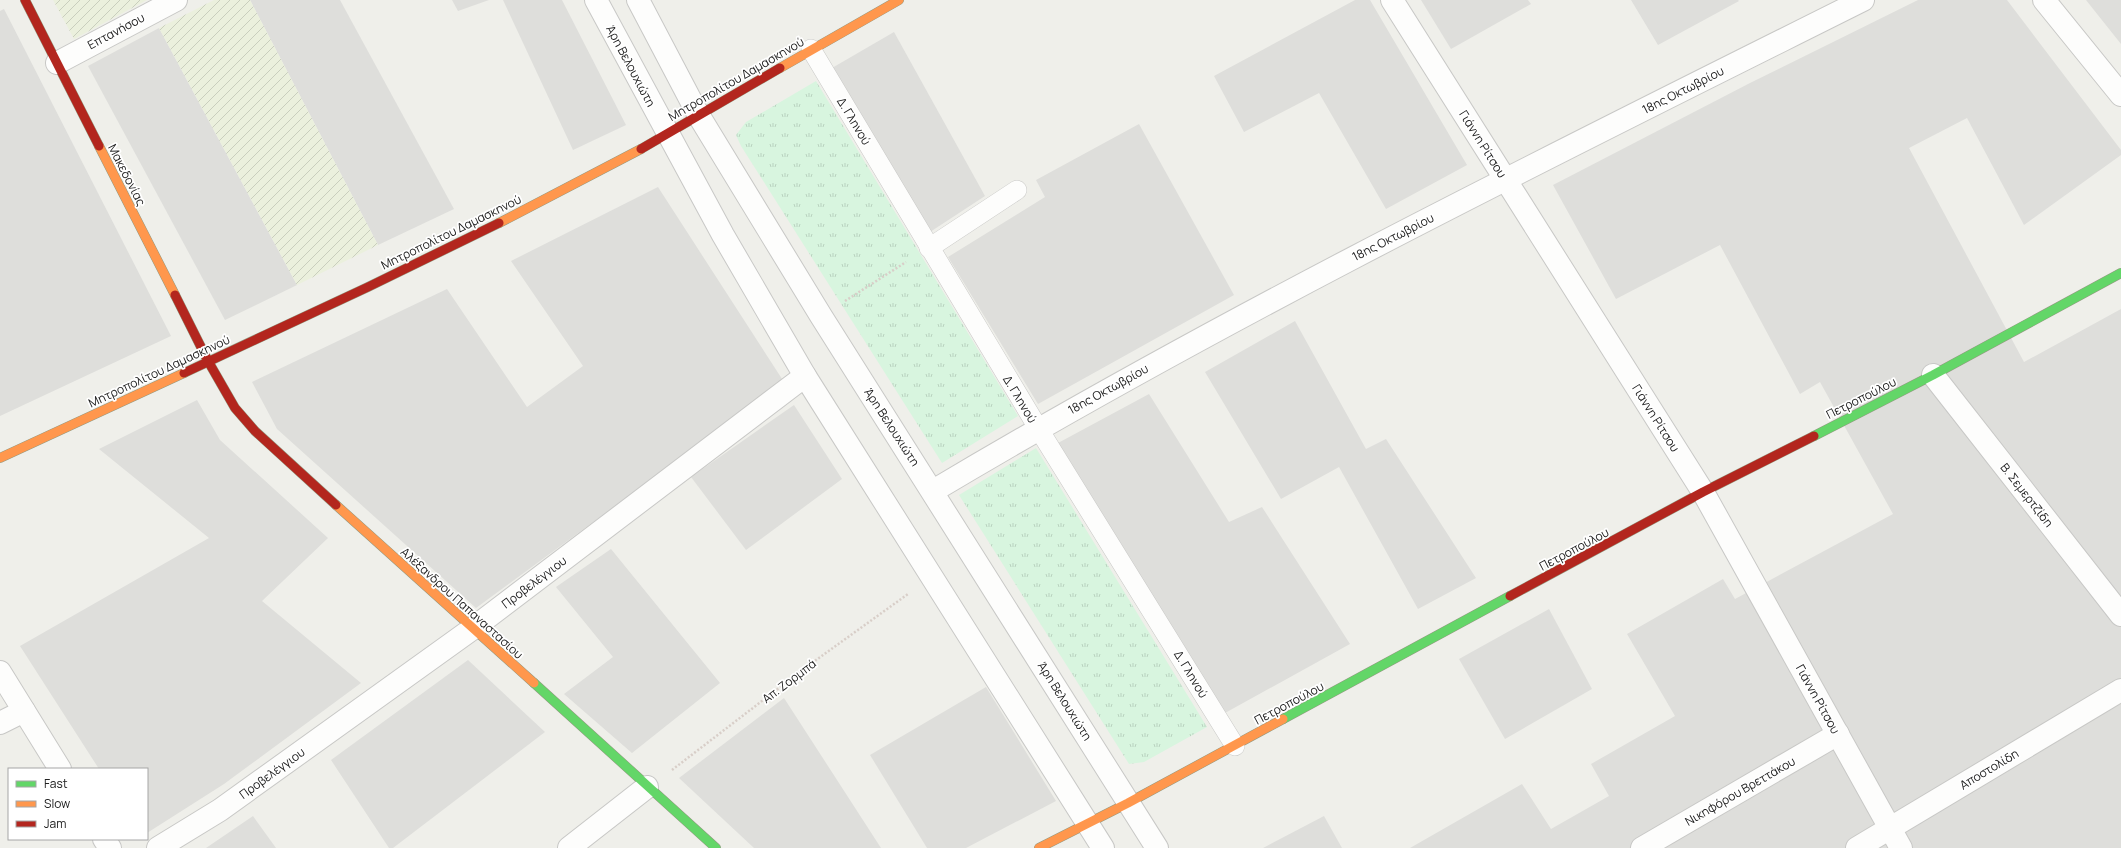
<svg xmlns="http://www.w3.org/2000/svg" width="2121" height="848" viewBox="0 0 2121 848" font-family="Manrope,sans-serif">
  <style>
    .residential { fill: #dededb }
    .farmland { fill: url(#farmland-furrows) }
    .park { fill: url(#park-tufts) }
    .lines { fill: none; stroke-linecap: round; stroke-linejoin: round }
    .lane-casing { stroke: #c8c8c6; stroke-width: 20 }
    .street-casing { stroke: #c8c8c6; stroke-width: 24 }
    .fast-casing { stroke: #939a81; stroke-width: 10 }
    .slow-casing { stroke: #939a81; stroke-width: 10 }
    .jam-casing { stroke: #939a81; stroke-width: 10 }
    .path { stroke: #d8cec8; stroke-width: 2.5; stroke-dasharray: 2 2; stroke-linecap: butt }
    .lane { stroke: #fdfdfc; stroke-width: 19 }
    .street { stroke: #fdfdfc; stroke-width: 22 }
    .fast { stroke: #63d668; stroke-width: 9 }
    .slow { stroke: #ff974d; stroke-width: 9 }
    .jam { stroke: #b3261e; stroke-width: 9 }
    .labels { text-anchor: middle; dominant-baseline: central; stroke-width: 3.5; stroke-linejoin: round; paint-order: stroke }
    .street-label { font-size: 12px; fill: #212121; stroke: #fff }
  </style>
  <defs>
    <pattern id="farmland-furrows" width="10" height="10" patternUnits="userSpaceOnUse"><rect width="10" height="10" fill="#ebf0dd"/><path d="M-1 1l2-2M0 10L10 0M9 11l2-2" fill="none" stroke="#c9cebd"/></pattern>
    <pattern id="park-tufts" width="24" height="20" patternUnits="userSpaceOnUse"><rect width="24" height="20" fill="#d8f5df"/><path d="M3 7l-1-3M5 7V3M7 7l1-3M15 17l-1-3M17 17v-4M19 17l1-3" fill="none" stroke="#b9d2bf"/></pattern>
  </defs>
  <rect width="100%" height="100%" fill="#efefea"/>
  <g class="residential">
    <polygon points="250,0 340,0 454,209 378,245"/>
    <polygon points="452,0 489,0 458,11"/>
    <polygon points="503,0 562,0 626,125 573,150"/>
    <polygon points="1355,0 1370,0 1467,165 1386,209 1319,93 1244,132 1214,76"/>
    <polygon points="1421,0 1528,0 1531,4 1451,49"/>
    <polygon points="1631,0 1738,0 1739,1 1658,45"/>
    <polygon points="1918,0 2007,0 2121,150 2121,155 2024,225 1967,118 1909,148 2024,362 2121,309 2121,848 1410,848 1522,784 1551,829 1609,796 1591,764 1675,716 1627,634 1723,579 1735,599 1893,514 1820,382 1800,394 1720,245 1616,299 1553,185 1750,83"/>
    <polygon points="2086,0 2121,0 2121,44"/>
    <polygon points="4,9 171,336 0,416 0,11"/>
    <polygon points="159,28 297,285 225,320 88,66"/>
    <polygon points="894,32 985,196 930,232 832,68"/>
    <polygon points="1139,124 1234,295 1038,404 948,257 1045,197 1036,180"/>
    <polygon points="658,187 784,382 476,608 277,429 252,382 447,289 527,407 583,366 511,261"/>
    <polygon points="1295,321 1366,449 1386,439 1476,578 1418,609 1339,467 1281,499 1205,372"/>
    <polygon points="1149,394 1229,522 1262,507 1350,644 1225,713 1058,443"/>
    <polygon points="197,400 220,440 328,538 262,601 361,683 224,784 147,833 147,769 99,769 20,646 209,538 99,449"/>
    <polygon points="794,405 842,479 746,550 691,477"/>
    <polygon points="611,549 720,683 632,753 564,694 613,657 556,587"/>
    <polygon points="1549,609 1592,689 1505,739 1459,659"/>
    <polygon points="468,660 545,732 393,848 389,848 331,760"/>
    <polygon points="986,687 1056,801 966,848 927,848 870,755"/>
    <polygon points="784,698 881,848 754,848 679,778"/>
    <polygon points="253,816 276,848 206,848"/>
    <polygon points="1324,816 1342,848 1263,848"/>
  </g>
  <g class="farmland">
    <polygon points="53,0 147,0 74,39"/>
    <polygon points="214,0 250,0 378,245 297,285 159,28"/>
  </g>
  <g class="park">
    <polygon points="816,81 1018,416 942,463 741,146 736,135 746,122"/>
    <polygon points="1036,448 1207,727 1144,762 1129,764 959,495"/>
  </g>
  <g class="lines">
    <g class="lane-casing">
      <g id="lane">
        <polyline points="811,49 1038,428 1235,746"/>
        <polyline points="929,248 1017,190"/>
      </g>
    </g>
    <g class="street-casing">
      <g id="street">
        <polyline points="596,0 723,235 805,376 1103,848"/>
        <polyline points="638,0 699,116 821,316 1157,848"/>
        <polyline points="1392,0 1703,492 1901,848"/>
        <polyline points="2044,0 2121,95"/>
        <polyline points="57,63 176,0"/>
        <polyline points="1933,375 2121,615"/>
        <path d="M933,491C1235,311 1549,157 1863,0"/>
        <polyline points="0,672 60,769"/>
        <polyline points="0,723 24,711"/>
        <polyline points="104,839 110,848"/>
        <polyline points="158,848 220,810 472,629 805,376"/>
        <polyline points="569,848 647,787"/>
        <polyline points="1642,848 1838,734"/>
        <polyline points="1857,848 2121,690"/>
      </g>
    </g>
    <g class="fast-casing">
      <g id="fast">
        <polyline points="1814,436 1933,375 2121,273"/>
        <polyline points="534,683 716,848"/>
        <polyline points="1283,719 1510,596"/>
      </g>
    </g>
    <g class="slow-casing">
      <g id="slow">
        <polyline points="780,68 899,0"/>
        <polyline points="99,146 175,295"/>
        <polyline points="499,223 641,149"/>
        <polyline points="0,458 184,373"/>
        <polyline points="336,505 534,683"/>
        <polyline points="1039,848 1128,803 1283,719"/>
      </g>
    </g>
    <g class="jam-casing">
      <g id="jam">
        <polyline points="25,0 99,146"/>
        <polyline points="641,149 780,68"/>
        <polyline points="175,295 208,361 235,408 255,431 336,505"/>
        <polyline points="184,373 368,287 499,223"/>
        <polyline points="1510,596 1703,492 1814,436"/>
      </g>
    </g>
    <g class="path">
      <polyline points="845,301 906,262"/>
      <polyline points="672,770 805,668 908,594"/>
    </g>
    <use href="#lane" class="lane"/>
    <use href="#street" class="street"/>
    <use href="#fast" class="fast"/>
    <use href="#slow" class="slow"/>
    <use href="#jam" class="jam"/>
  </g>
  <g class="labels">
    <g class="street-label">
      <text transform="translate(116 31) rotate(-28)">Επτανήσου</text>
      <text transform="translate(631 66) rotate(62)">Άρη Βελουχιώτη</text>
      <text transform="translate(736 79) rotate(-30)">Μητροπολίτου Δαμασκηνού</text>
      <text transform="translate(1683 90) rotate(-27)">18ης Οκτωβρίου</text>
      <text transform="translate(854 121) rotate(59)">Δ. Γληνού</text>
      <text transform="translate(1483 144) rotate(58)">Γιάννη Ρίτσου</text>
      <text transform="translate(127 175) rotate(63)">Μακεδονίας</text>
      <text transform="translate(451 232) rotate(-26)">Μητροπολίτου Δαμασκηνού</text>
      <text transform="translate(1393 237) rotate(-27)">18ης Οκτωβρίου</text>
      <text transform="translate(159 371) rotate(-25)">Μητροπολίτου Δαμασκηνού</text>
      <text transform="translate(1108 389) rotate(-29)">18ης Οκτωβρίου</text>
      <text transform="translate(1861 398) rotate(-27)">Πετροπούλου</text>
      <text transform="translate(1020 399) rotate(59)">Δ. Γληνού</text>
      <text transform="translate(1656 418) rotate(58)">Γιάννη Ρίτσου</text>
      <text transform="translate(892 427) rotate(57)">Άρη Βελουχιώτη</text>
      <text transform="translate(2027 495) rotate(52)">Β. Σεμερτζίδη</text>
      <text transform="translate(1574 549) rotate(-28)">Πετροπούλου</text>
      <text transform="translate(534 582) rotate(-37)">Προβελέγγιου</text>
      <text transform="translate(462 603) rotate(42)">Αλέξανδρου Παπαναστασίου</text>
      <text transform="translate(1191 674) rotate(59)">Δ. Γληνού</text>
      <text transform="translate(789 681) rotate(-37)">Απ. Ζορμπά</text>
      <text transform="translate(1818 699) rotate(61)">Γιάννη Ρίτσου</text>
      <text transform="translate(1065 701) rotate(58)">Άρη Βελουχιώτη</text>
      <text transform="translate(1289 703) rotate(-28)">Πετροπούλου</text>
      <text transform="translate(1989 769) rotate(-31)">Αποστολίδη</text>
      <text transform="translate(272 773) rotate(-36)">Προβελέγγιου</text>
      <text transform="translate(1740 791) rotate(-30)">Νικηφόρου Βρεττάκου</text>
    </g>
  </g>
  <rect x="8" y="768" width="140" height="72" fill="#ffffff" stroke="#a6a6a6"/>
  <rect x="16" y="781" width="20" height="6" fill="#63d668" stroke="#a6a6a6"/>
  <text x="44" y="788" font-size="12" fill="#212121">Fast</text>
  <rect x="16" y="801" width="20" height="6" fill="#ff974d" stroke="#a6a6a6"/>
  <text x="44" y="808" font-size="12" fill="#212121">Slow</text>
  <rect x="16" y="821" width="20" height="6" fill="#b3261e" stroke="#a6a6a6"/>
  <text x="44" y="828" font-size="12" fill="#212121">Jam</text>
</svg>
